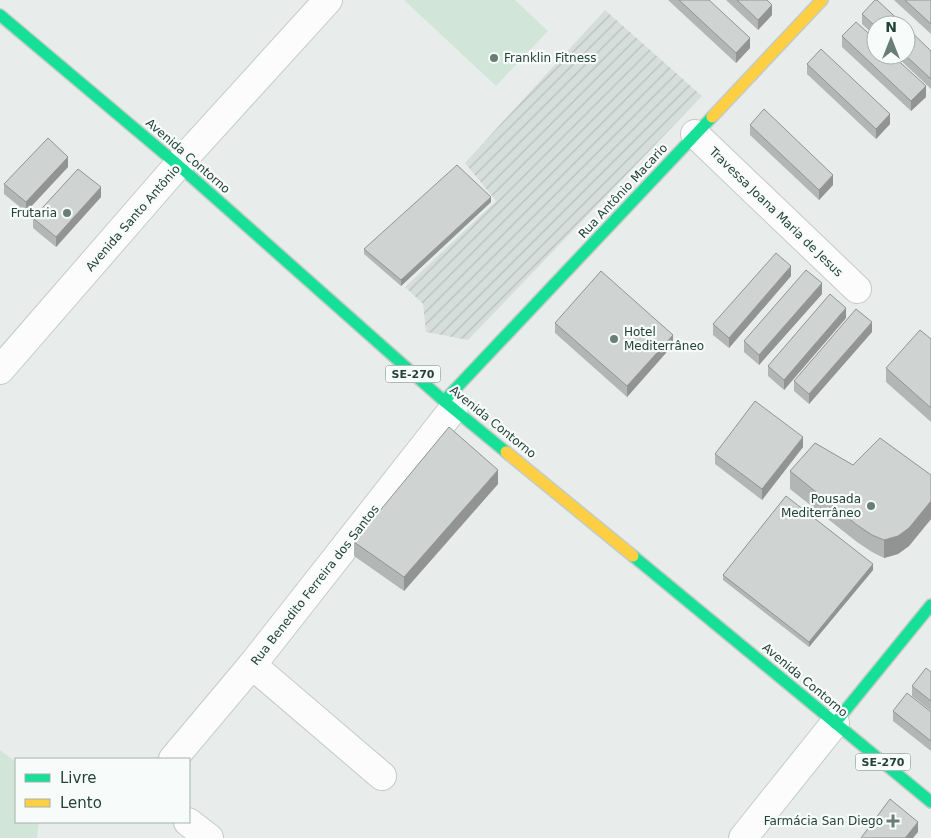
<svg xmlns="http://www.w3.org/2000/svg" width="931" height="838" viewBox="0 0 931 838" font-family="'DejaVu Sans',sans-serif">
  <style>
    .industrial { fill: url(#industrial-furrows) }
    .grass { fill: #d1e6d8 }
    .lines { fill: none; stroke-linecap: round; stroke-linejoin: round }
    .street-casing { stroke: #c5cac8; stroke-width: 30 }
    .fast-casing { stroke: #c3cbc8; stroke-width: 14 }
    .slow-casing { stroke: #c3cbc8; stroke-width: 14 }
    .street { stroke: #fcfcfc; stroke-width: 28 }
    .fast { stroke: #16e098; stroke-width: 11 }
    .slow { stroke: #ffcf43; stroke-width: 11 }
    .wall { fill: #b2b6b5 }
    .shaded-wall { fill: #919493 }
    .building { fill: #cfd4d2; stroke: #919493 }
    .poi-dot { fill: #697e78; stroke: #f7fbf9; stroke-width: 2 }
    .labels { text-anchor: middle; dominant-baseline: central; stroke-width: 4.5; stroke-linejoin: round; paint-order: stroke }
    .shield { fill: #f7fbf9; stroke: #637a73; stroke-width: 1 }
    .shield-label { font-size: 11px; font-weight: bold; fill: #24423a }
    .poi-label { font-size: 12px; fill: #24423a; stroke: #f7fbf9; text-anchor: end }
    .street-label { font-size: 12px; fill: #24423a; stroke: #f7fbf9 }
  </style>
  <defs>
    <pattern id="industrial-furrows" width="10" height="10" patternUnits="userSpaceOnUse" patternTransform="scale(1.25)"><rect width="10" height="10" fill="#d6dedb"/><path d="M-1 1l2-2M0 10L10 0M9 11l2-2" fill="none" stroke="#b8c0bd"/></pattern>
  </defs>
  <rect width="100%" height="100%" fill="#e8edeb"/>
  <polygon class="industrial" points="605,10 702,96 468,340 426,332 423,304 405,287 496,201 465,163"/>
  <g class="grass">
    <polygon points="404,0 515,0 548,31 496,86"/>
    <polygon points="0,750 16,762 16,822 39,822 37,838 0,838"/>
  </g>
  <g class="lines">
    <g class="street-casing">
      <g id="street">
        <polyline points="695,134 857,289"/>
        <polyline points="0,370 178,165 328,0"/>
        <polyline points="252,665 382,776"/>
        <polyline points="173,759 252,665 454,408"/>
        <polyline points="188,822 209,838"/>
        <polyline points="743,838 835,723"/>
      </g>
    </g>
    <g class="fast-casing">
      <g id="fast">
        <polyline points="0,15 178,165 444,401 506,452"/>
        <polyline points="444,401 712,117"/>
        <polyline points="633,556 931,802"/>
        <polyline points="835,723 931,605"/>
      </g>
    </g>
    <g class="slow-casing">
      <g id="slow">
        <polyline points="712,117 822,0"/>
        <polyline points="506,452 633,556"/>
      </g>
    </g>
    <use href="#street" class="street"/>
    <use href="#fast" class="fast"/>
    <use href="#slow" class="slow"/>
  </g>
  <g class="wall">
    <polygon points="668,0 709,0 750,48 736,63"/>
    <polygon points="726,0 767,0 772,15 758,30"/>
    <polygon points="894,0 931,0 931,34"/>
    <polygon points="862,14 876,25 876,37 862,24"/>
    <polygon points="842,36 926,97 911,111 842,47"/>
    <polygon points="931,51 931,89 895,55 906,55"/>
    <polygon points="807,64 890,124 876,139 807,74"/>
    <polygon points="750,125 833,185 819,200 750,135"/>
    <polygon points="68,167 26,212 4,194 4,184"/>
    <polygon points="101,197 56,247 33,228 33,218"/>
    <polygon points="491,202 401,286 364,254 364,249"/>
    <polygon points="791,276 729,348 713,335 713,324"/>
    <polygon points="822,294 759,365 744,352 744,341"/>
    <polygon points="846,318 784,390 768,376 768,366"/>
    <polygon points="555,323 673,345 627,397 555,333"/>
    <polygon points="872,332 809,404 794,391 794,381"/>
    <polygon points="931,339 931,422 886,382 886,368"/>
    <polygon points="803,447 762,500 715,464 715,454"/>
    <polygon points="853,465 931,475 931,519 909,546 898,554 884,558 872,552 857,542 790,489 790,471"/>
    <polygon points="498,484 404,591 354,556 354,542"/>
    <polygon points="873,570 809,647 723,580 723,575"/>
    <polygon points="931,672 931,711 912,696 912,686"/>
    <polygon points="893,711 931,712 931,751 893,721"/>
  </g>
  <g class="shaded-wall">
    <polygon points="772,5 772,15 758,30 758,20"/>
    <polygon points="750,38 750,48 736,63 736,53"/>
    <polygon points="926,86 926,97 911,111 911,101"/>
    <polygon points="890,114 890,124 876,139 876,129"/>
    <polygon points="68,157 68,167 26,212 26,202"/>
    <polygon points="833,175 833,185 819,200 819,190"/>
    <polygon points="101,187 101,197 56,247 56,237"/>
    <polygon points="491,197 491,202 401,286 401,280"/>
    <polygon points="791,266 791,276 729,348 729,338"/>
    <polygon points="822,283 822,294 759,365 759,355"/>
    <polygon points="846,308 846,318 784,390 784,380"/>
    <polygon points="872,322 872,332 809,404 809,394"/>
    <polygon points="673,335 673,345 627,397 627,386"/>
    <polygon points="803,437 803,447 762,500 762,489"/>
    <polygon points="498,470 498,484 404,591 404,577"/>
    <polygon points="931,501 931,519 909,546 898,554 884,558 884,540"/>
    <polygon points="873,564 873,570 809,647 809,642"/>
    <polygon points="918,822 918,832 913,838 905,838"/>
  </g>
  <g class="building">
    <polygon points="679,0 709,0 750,38 736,53"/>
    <polygon points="737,0 767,0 772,5 758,20"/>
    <polygon points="875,0 877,0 904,25 876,25 876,27 862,14"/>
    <polygon points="905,0 931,0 931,24"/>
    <polygon points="856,22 876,40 876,55 892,55 926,86 911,101 842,36"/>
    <polygon points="906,27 931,51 931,79 905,55"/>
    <polygon points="821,49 890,114 876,129 807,64"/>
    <polygon points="764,109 833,175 819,190 750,125"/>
    <polygon points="48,138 68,157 26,202 4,184"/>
    <polygon points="457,165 491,197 401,280 364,249"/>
    <polygon points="78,169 101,187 56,237 33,218"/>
    <polygon points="776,253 791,266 729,338 713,324"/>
    <polygon points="806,270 822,283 759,355 744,341"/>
    <polygon points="601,271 673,335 627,386 555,323"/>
    <polygon points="830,294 846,308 784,380 768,366"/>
    <polygon points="856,309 872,322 809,394 794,381"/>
    <polygon points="920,330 931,339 931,408 886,368"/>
    <polygon points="755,401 803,437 762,489 715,454"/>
    <polygon points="449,427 498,470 404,577 354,542"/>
    <polygon points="880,438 931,475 931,501 909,528 898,536 884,540 872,535 857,525 790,471 815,443 853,465"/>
    <polygon points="786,496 873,564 809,642 723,575"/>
    <polygon points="926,668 931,672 931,701 912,686"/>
    <polygon points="907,693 931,712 931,741 893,711"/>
    <polygon points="890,799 918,822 905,838 861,838"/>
  </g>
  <g class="poi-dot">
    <circle cx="494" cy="58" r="5"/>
    <circle cx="67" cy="213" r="5"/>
    <circle cx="614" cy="339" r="5"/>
    <circle cx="871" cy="506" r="5"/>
    <path d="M890.5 813.5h5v5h5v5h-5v5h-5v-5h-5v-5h5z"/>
  </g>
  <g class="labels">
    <g class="shield">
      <rect x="385.5" y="365.5" width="55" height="17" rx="4"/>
      <rect x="855.5" y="753.5" width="55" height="17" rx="4"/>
    </g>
    <g class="shield-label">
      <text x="413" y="374">SE-270</text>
      <text x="883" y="762">SE-270</text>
    </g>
    <g class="poi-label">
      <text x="504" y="58" text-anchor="start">Franklin Fitness</text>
      <text x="57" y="213">Frutaria</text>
      <text x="624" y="332" text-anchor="start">Hotel<tspan x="624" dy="14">Mediterrâneo</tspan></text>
      <text x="861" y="499">Pousada<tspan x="861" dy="14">Mediterrâneo</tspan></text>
      <text x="883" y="821">Farmácia San Diego</text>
    </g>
    <g class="street-label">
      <text transform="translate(188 156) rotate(41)">Avenida Contorno</text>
      <text transform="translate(623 191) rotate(-47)">Rua Antônio Macario</text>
      <text transform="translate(776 212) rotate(44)">Travessa Joana Maria de Jesus</text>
      <text transform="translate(133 218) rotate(-49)">Avenida Santo Antônio</text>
      <text transform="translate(493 422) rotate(39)">Avenida Contorno</text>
      <text transform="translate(315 585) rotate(-52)">Rua Benedito Ferreira dos Santos</text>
      <text transform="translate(805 680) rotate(40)">Avenida Contorno</text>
    </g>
  </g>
  <rect x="15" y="758" width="175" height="65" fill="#f7fbf9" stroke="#a3b1ad"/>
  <rect x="25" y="774" width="25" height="8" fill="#16e098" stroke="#a3b1ad"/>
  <text x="60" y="783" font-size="15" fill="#24423a">Livre</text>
  <rect x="25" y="799" width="25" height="8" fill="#ffcf43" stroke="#a3b1ad"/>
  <text x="60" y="808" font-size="15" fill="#24423a">Lento</text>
  <g transform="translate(891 40)"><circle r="24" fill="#f7fbf9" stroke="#a3b1ad"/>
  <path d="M0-4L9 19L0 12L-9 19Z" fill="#697e78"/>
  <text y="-8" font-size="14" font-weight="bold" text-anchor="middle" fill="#24423a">N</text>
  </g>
</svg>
